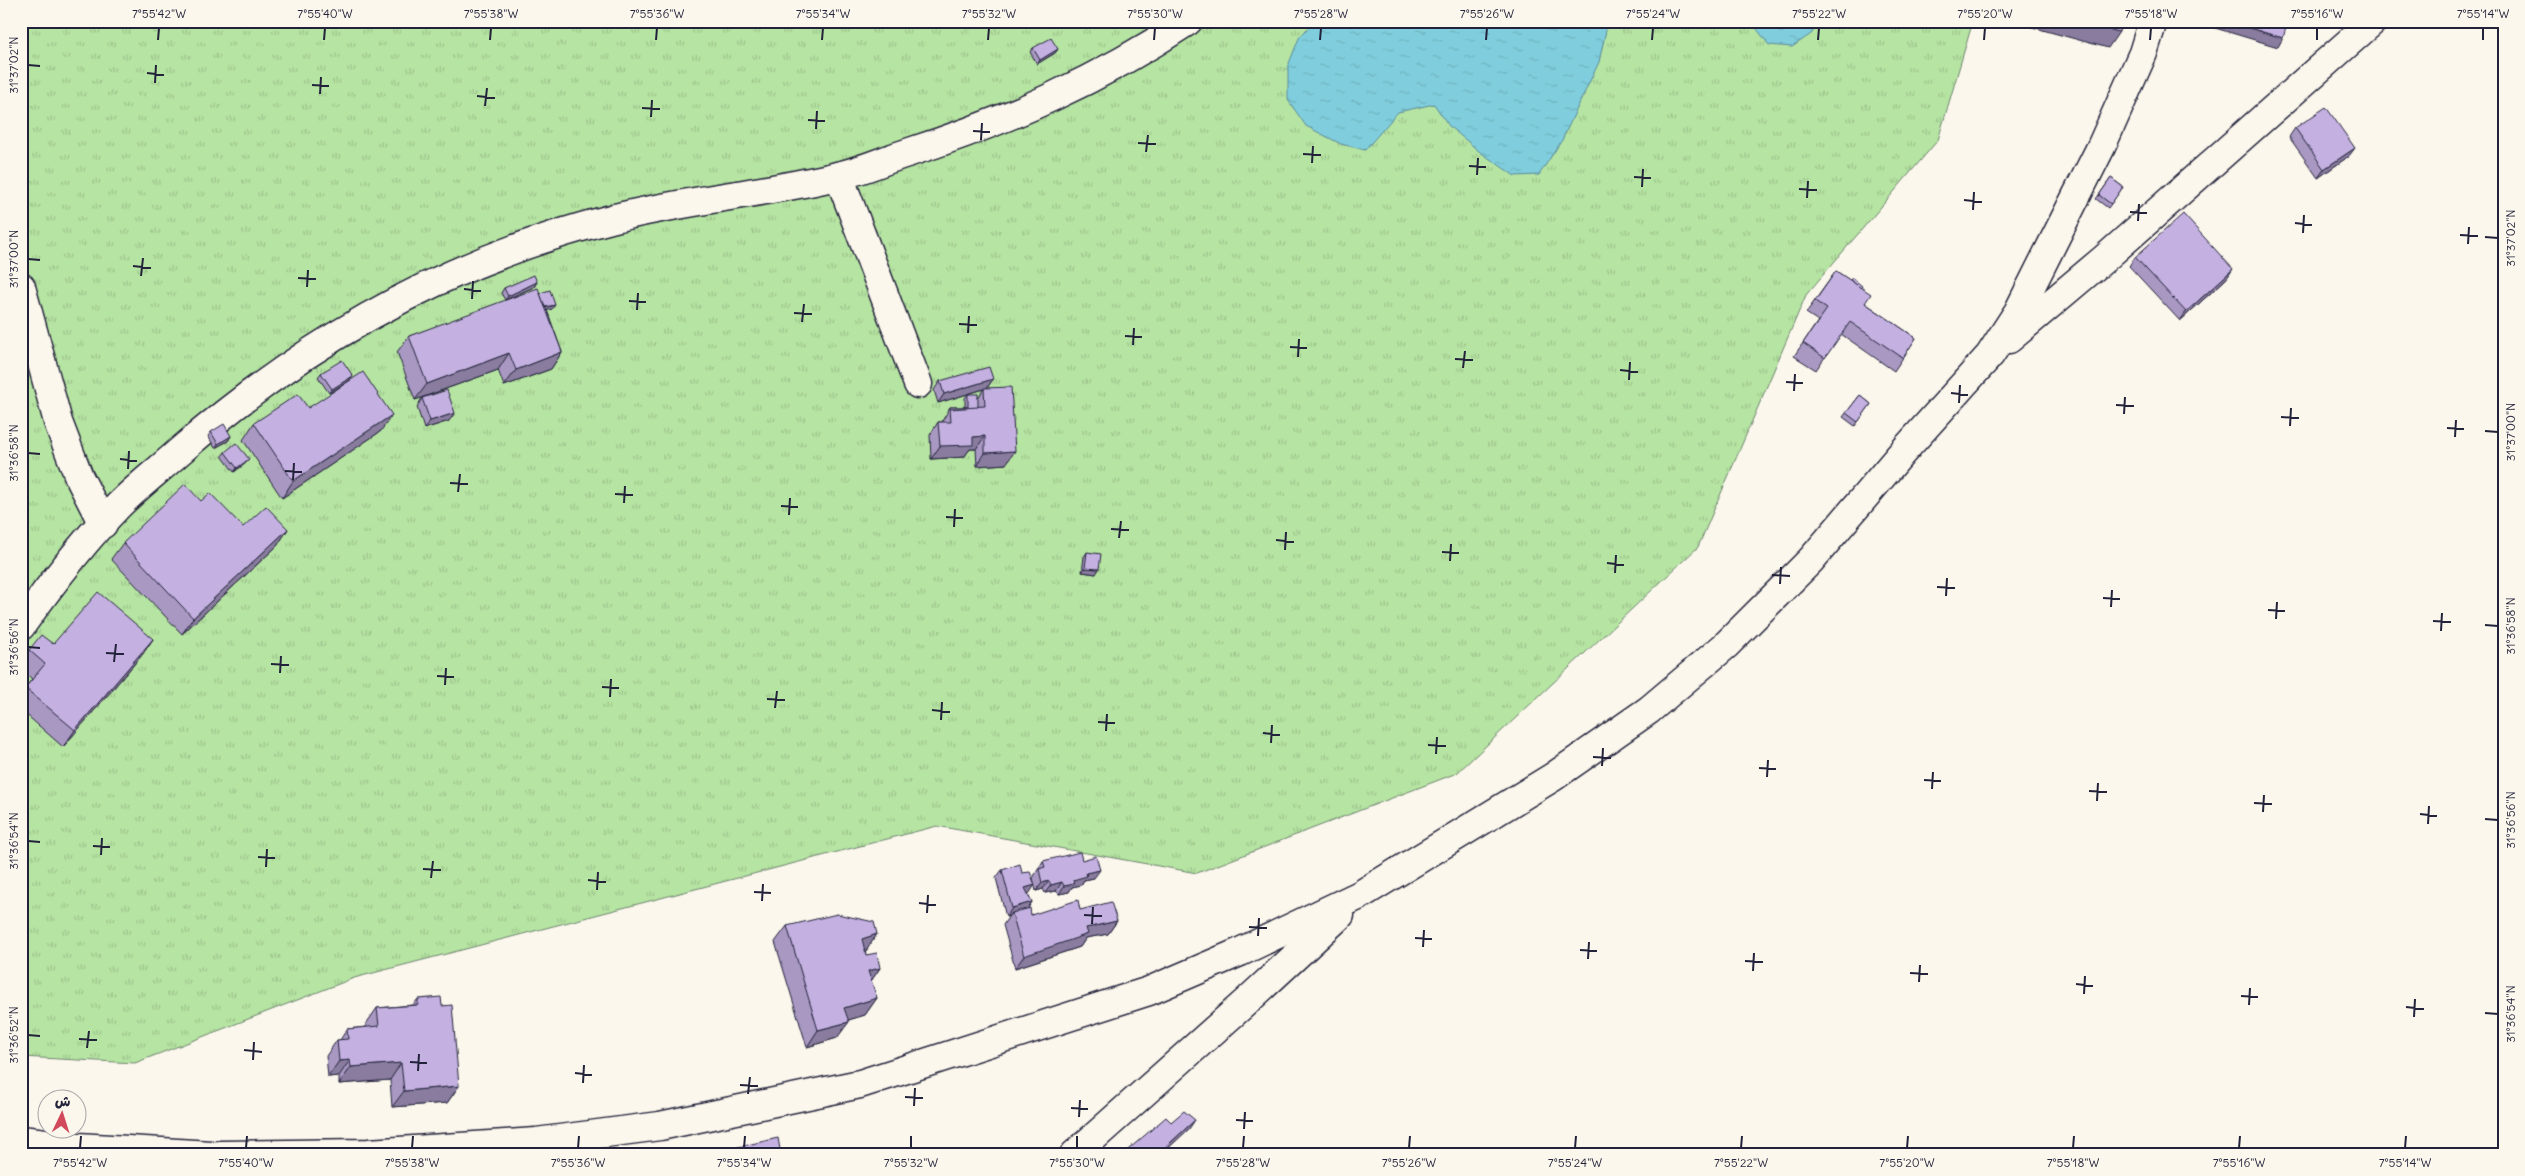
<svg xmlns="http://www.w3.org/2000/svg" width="2525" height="1176" viewBox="0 0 2525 1176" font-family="Delius,'Playpen Sans Arabic',sans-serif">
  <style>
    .grass { fill: url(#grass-tufts); stroke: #6c836e }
    .water { fill: url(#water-ripples); stroke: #5a899c }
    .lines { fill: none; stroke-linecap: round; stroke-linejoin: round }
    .minor-casing { stroke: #22223b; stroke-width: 31 }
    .minor { stroke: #fbf7ec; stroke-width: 28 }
    .wall { fill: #a998c2; stroke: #22223b }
    .shaded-wall { fill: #897c9e; stroke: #22223b }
    .building { fill: #c4b1e1; stroke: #22223b }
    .ticks { fill: none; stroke: #22223b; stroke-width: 2 }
    .neatline { fill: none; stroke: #22223b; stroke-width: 2 }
    .ticks-label { font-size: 12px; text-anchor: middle; fill: #22223b }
  </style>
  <defs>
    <pattern id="grass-tufts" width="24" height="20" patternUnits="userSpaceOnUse" patternTransform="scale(1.25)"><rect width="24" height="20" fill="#b6e4a2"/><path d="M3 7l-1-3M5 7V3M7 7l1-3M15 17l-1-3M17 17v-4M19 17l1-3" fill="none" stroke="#9cc38c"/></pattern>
    <pattern id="water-ripples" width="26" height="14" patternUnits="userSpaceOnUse" patternTransform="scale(1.25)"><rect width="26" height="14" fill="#80cedd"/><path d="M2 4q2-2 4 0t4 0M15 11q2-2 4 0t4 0" fill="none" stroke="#6eb1bf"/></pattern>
  </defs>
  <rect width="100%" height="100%" fill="#fbf7ec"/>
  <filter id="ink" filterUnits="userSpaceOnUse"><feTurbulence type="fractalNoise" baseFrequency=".02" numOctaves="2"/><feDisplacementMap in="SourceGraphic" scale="10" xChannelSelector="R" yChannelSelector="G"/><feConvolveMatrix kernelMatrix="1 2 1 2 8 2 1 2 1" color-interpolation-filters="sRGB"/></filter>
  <g filter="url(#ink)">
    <polygon class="grass" points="21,21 1973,21 1938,140 1806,295 1698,547 1457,773 1197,873 937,826 354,978 135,1063 21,1057"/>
    <g class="water">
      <polygon points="1314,21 1608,21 1599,62 1562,140 1539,175 1515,176 1480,152 1449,126 1434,104 1398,112 1365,150 1341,144 1306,126 1288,100 1288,66 1299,38"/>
      <polygon points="1751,21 1822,21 1811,34 1792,47 1769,45"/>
    </g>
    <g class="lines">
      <g class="minor-casing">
        <g id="minor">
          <polyline points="839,176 918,384"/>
          <polyline points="21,287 58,422 79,477 103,524"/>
          <polyline points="2009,339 2104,259 2373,21"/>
          <path d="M21,626C51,584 83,542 119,505C138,486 160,469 180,451C305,342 450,260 611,219C685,200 762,194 837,176C861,171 884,160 907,153C1009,120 1099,80 1188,21"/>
          <polyline points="21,1140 78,1147 211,1155"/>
          <polyline points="219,1155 368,1153 536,1142 660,1126 860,1084 1149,991 1240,952 1360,895 1553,777 1649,710 1726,645 1811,560 1901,454 1990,355 2018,312 2101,147 2143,53 2153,21"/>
          <polyline points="1074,1155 1247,1001 1340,915"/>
        </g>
      </g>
      <use href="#minor" class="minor"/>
    </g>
    <g class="wall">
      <polygon points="1033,48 1058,49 1055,53 1037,64 1030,52"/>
      <polygon points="2295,128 2349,156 2318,178 2289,137"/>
      <polygon points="2111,178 2123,187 2108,208 2096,199"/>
      <polygon points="2135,257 2227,278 2180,321 2129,266"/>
      <polygon points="1836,271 1861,288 1865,303 1916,338 1894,371 1841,334 1816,370 1794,356 1818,321 1806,313"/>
      <polygon points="537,282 534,287 505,300 501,293 504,288"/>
      <polygon points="540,293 552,309 547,310 562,352 551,369 504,386 498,370 415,400 397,352 409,336"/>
      <polygon points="321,373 353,376 350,380 329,393 318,377"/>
      <polygon points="993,379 987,388 985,388 1006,464 977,466 976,449 970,449 964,457 931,459 930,435 938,422 942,422 942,421 947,413 947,411 950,407 965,407 965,398 968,394 978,398 984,389 938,403 934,390 940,381"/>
      <polygon points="1860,395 1871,404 1855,426 1843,417"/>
      <polygon points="422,398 449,421 424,429 417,407"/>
      <polygon points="308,408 381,431 282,498 243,440 254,423"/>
      <polygon points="211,432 231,436 228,441 215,448 208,436"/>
      <polygon points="225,452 246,463 234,472 222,456"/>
      <polygon points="201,501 243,527 288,529 277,546 182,634 111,559 123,543"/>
      <polygon points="1087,552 1096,574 1082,572 1084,557"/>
      <polygon points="153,639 142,655 63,747 21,710 21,693 32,679 21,669 21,660 29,650 53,644"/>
      <polygon points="1082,860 1094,878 1084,880 1081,885 1072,887 1069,892 1059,894 1056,891 1045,893 1043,889 1036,891 1033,878 1043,861"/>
      <polygon points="1002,870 1029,894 1028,894 1032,902 1027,909 1031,915 1080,910 1117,921 1108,934 1086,938 1080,947 1015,968 1003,925 1009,916 1006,917 996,878"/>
      <polygon points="787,926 877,934 866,951 865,951 866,955 880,968 871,981 877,998 865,1015 848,1020 837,1038 807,1047 775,942"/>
      <polygon points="418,999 442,1006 459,1086 447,1103 392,1107 390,1080 339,1084 339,1076 328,1077 326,1056 337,1040 340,1040 347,1029 366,1027 366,1024 377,1008 413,1005"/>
      <polygon points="725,1150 781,1155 722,1155"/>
    </g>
    <g class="shaded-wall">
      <polygon points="2010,21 2081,21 2119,32 2108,48"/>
      <polygon points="2192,21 2226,21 2283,38 2278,47"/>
      <polygon points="1058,49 1055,53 1037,64 1040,60"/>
      <polygon points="2355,148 2349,156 2318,178 2324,169"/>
      <polygon points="2233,269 2227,278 2180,321 2186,312"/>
      <polygon points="537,282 534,287 505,300 508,296"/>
      <polygon points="555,305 552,309 534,314 537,310"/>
      <polygon points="562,352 551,369 504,386 516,370"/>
      <polygon points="509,353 498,370 415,400 427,384"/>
      <polygon points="353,376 350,380 329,393 332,389"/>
      <polygon points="993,379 987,388 938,403 944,394"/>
      <polygon points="455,413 449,421 424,429 430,421"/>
      <polygon points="392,415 381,431 282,498 293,481"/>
      <polygon points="231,436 228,441 215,448 218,444"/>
      <polygon points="985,436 976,449 970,449 964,457 931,459 940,446 973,437"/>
      <polygon points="1015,451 1006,464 977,466 985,453"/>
      <polygon points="249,459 246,463 234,472 237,468"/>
      <polygon points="288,529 277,546 182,634 193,618"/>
      <polygon points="1085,568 1099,569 1096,574 1082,572"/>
      <polygon points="153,639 142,655 63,747 75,730"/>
      <polygon points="1100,870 1094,878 1084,880 1081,885 1072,887 1069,892 1059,894 1064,886 1073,880 1086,873"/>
      <polygon points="1049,881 1043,889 1036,891 1042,883"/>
      <polygon points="1062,882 1056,891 1045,893 1051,885"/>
      <polygon points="1035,885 1029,894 1019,897 1025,888"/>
      <polygon points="1032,902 1026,911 1012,913 1009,916 1006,917 1012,908"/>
      <polygon points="1117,921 1108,934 1086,938 1080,947 1015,968 1024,956 1086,928"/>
      <polygon points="877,934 866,951 851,955 862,939"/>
      <polygon points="880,968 869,984 868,971"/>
      <polygon points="877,998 865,1015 832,1025 844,1008"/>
      <polygon points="849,1022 837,1038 807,1047 818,1030"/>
      <polygon points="350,1060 339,1076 328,1077 339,1061"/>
      <polygon points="401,1063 390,1080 339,1084 351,1067"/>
      <polygon points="459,1086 447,1103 392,1107 404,1091"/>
      <polygon points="1195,1120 1189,1129 1161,1155 1157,1155"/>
    </g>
    <g class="building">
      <polygon points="2081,21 2122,21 2119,32"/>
      <polygon points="2226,21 2288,21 2283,38"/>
      <polygon points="1051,38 1058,49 1040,60 1033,48"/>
      <polygon points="2326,107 2355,148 2324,169 2295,128"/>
      <polygon points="2111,178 2123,187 2111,204 2099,195"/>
      <polygon points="2183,214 2233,269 2186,312 2135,257"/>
      <polygon points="1836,271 1871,294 1865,303 1916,338 1903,358 1850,322 1825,358 1803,343 1827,309 1815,301"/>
      <polygon points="534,275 537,282 508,296 504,288"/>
      <polygon points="1852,278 1862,286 1861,288 1850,280"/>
      <polygon points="538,288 562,352 516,370 509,353 427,384 409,336"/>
      <polygon points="550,290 555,305 545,307 540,293"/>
      <polygon points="342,360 353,376 332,389 321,373"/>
      <polygon points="989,367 993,379 944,394 940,381"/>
      <polygon points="363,372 392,415 293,481 254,423 298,394 308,408"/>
      <polygon points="1011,387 1015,451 985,453 985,436 973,437 973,445 940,446 938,422 951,422 950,408 985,406 984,388"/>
      <polygon points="447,390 455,413 430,421 422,398"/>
      <polygon points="968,394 978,394 978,407 950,409 950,407 968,407"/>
      <polygon points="1860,395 1871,404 1858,422 1846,413"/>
      <polygon points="224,424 231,436 218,444 211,432"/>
      <polygon points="236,443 249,459 237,468 225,452"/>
      <polygon points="185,484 201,501 210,493 243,527 266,506 288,529 193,618 123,543"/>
      <polygon points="1087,552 1101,554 1099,569 1085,568"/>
      <polygon points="98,592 153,639 75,730 25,688 45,664 29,650 41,635 53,644"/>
      <polygon points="1080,852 1082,860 1096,856 1100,870 1086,873 1087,876 1073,880 1074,884 1064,886 1062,882 1051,885 1049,881 1042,883 1039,869 1045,867 1043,861"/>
      <polygon points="1020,864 1022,873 1030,872 1035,885 1025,888 1032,902 1012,908 1002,870"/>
      <polygon points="1078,900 1080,910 1111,902 1117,921 1086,928 1088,934 1024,956 1012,913 1030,908 1031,915"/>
      <polygon points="837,914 874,922 877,934 862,939 866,955 877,953 880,968 868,971 877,998 844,1008 849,1022 818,1030 787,926"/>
      <polygon points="441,997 442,1006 452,1005 459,1086 404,1091 401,1063 351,1067 350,1060 339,1061 337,1040 348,1039 347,1029 379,1026 377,1008 418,1005 418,999"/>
      <polygon points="1184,1111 1195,1120 1157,1155 1122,1155 1166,1117 1171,1122"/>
      <polygon points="778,1138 781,1155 726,1155 725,1150"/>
    </g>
  </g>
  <path class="ticks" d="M158,40L159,28M324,40L325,28M490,40L491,28M656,40L657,28M822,40L823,28M988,40L989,28M1154,40L1155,28M1320,40L1321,28M1486,40L1487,28M1652,40L1653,28M1818,40L1819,28M1984,40L1985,28M2150,40L2151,28M2317,40V28M2483,40V28M28,65L40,66M147,73L164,75M155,83L156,65M312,85L329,86M320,94L321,77M477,96L495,98M485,106L487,88M642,108L660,109M651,117L652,100M808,120L825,121M816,129L817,111M973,131L990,132M981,140L982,123M1138,143L1156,144M1146,152L1148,135M1303,154L1321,155M1312,163L1313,146M1469,166L1486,167M1477,175L1478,158M1634,177L1651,178M1642,187L1643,169M1799,189L1817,190M1807,198L1808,181M1964,200L1982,202M1973,210L1974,192M2130,212L2147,213M2138,221L2139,204M2295,223L2312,225M2303,233L2304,215M2460,235L2478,236M2485,237L2498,238M2468,244L2469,227M28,259L40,260M133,266L151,268M141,276L143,258M298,278L316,279M307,287L308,270M464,289L481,291M472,299L473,281M629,301L646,302M637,310L638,293M794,313L812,314M802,322L804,304M959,324L977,325M968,333L969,316M1125,336L1142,337M1133,345L1134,328M1290,347L1307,348M1298,357L1299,339M1455,359L1473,360M1463,368L1465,351M1620,370L1638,372M1629,380L1630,362M1786,382L1803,383M1794,391L1795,374M1951,393L1968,395M1959,403L1960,385M2116,405L2134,406M2124,414L2125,397M2281,417L2299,418M2290,426L2291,408M2447,428L2464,429M2485,431L2498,432M2455,437L2456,420M28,453L40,454M120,459L137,461M128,469L129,451M285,471L302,472M293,480L294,463M450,483L468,484M458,492L460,474M615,494L633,495M624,503L625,486M781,506L798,507M789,515L790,498M946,517L963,518M954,527L955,509M1111,529L1129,530M1119,538L1121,521M1276,540L1294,542M1285,550L1286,532M1442,552L1459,553M1450,561L1451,544M1607,563L1624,565M1615,573L1616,555M1772,575L1790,576M1780,584L1781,567M1937,587L1955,588M1946,596L1947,578M2103,598L2120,599M2111,607L2112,590M2268,610L2285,611M2276,619L2277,602M2433,621L2451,622M2485,625L2498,626M2441,631L2442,613M28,647L40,648M106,653L124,654M114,662L116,644M271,664L289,665M280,673L281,656M437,676L454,677M445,685L446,668M602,687L619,688M610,697L611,679M767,699L785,700M775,708L777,691M932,710L950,712M941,720L942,702M1098,722L1115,723M1106,731L1107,714M1263,733L1280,735M1271,743L1272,725M1428,745L1446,746M1436,754L1437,737M1593,757L1611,758M1602,766L1603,748M1759,768L1776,769M1767,777L1768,760M1924,780L1941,781M1932,789L1933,772M2089,791L2107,792M2097,801L2098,783M2254,803L2272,804M2263,812L2264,795M2420,814L2437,816M2485,819L2498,820M2428,824L2429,806M28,841L40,842M93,846L110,847M101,855L102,838M258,857L275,858M266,867L267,849M423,869L441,870M431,878L433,861M588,880L606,882M597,890L598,872M754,892L771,893M762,901L763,884M919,903L936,905M927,913L928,895M1084,915L1102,916M1092,924L1093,907M1249,927L1267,928M1258,936L1259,918M1415,938L1432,939M1423,947L1424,930M1580,950L1597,951M1588,959L1589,942M1745,961L1763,962M1753,971L1754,953M1910,973L1928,974M1919,982L1920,965M2076,984L2093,986M2084,994L2085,976M2241,996L2258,997M2249,1005L2250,988M2406,1007L2424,1009M2485,1013L2498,1014M2414,1017L2415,999M28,1035L40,1036M79,1039L97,1040M87,1048L89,1031M244,1050L262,1052M253,1060L254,1042M410,1062L427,1063M418,1071L419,1054M575,1073L592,1075M583,1083L584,1065M740,1085L758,1086M748,1094L750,1077M905,1097L923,1098M914,1106L915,1088M1071,1108L1088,1109M1079,1117L1080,1100M1236,1120L1253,1121M1244,1129L1245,1112M80,1148L81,1136M246,1148L247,1136M412,1148L413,1136M578,1148L579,1136M744,1148L745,1136M911,1148V1136M1077,1148V1136M1243,1148L1244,1136M1409,1148L1410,1136M1575,1148L1576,1136M1741,1148L1742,1136M1907,1148L1908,1136M2073,1148L2074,1136M2239,1148L2240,1136M2405,1148L2406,1136"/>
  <rect width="2525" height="1176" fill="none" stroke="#fbf7ec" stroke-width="55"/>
  <g transform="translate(62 1114) rotate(4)"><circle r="24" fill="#fbf7ec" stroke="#a4a2a5"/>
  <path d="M0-4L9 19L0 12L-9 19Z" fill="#d1495b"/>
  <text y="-8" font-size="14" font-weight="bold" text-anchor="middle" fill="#22223b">ش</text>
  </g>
  <rect x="28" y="28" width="2470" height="1120" class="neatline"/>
  <g class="ticks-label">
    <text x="159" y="18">7°55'42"W</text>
    <text x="325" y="18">7°55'40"W</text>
    <text x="491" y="18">7°55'38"W</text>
    <text x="657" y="18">7°55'36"W</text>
    <text x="823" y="18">7°55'34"W</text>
    <text x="989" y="18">7°55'32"W</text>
    <text x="1155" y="18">7°55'30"W</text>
    <text x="1321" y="18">7°55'28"W</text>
    <text x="1487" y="18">7°55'26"W</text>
    <text x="1653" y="18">7°55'24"W</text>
    <text x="1819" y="18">7°55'22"W</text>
    <text x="1985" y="18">7°55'20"W</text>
    <text x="2151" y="18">7°55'18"W</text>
    <text x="2317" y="18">7°55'16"W</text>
    <text x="2483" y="18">7°55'14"W</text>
    <text transform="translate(14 65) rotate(-90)" y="4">31°37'02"N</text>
    <text transform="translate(2511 238) rotate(-90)" y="4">31°37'02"N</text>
    <text transform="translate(14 259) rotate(-90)" y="4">31°37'00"N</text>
    <text transform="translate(2511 432) rotate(-90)" y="4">31°37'00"N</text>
    <text transform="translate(14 453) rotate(-90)" y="4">31°36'58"N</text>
    <text transform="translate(2511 626) rotate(-90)" y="4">31°36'58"N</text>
    <text transform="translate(14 647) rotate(-90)" y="4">31°36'56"N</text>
    <text transform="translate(2511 820) rotate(-90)" y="4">31°36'56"N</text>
    <text transform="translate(14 841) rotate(-90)" y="4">31°36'54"N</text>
    <text transform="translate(2511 1014) rotate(-90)" y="4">31°36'54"N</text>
    <text transform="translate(14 1035) rotate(-90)" y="4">31°36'52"N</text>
    <text x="80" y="1167">7°55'42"W</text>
    <text x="246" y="1167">7°55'40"W</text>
    <text x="412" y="1167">7°55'38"W</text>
    <text x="578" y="1167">7°55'36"W</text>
    <text x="744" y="1167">7°55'34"W</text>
    <text x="911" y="1167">7°55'32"W</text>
    <text x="1077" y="1167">7°55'30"W</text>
    <text x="1243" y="1167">7°55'28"W</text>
    <text x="1409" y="1167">7°55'26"W</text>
    <text x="1575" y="1167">7°55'24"W</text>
    <text x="1741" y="1167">7°55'22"W</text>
    <text x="1907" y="1167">7°55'20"W</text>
    <text x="2073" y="1167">7°55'18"W</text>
    <text x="2239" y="1167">7°55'16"W</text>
    <text x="2405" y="1167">7°55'14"W</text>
  </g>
</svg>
